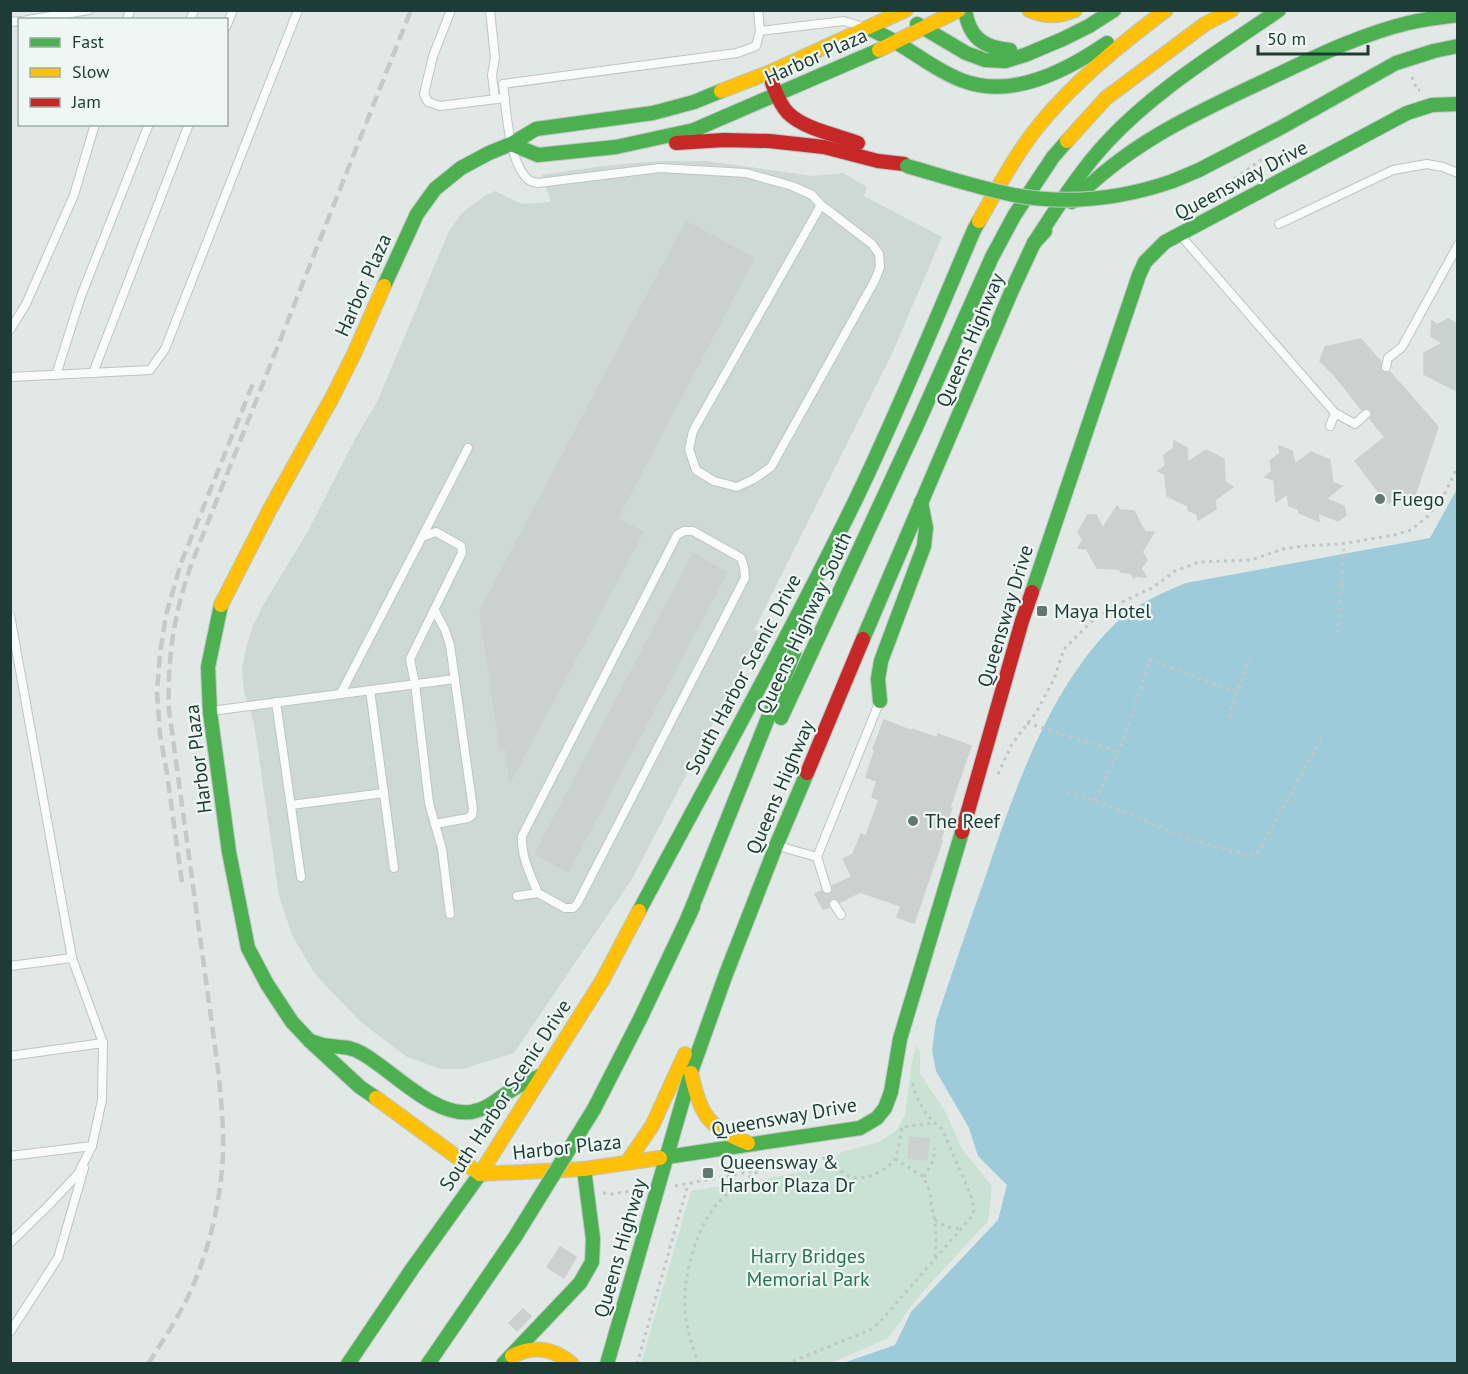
<svg xmlns="http://www.w3.org/2000/svg" width="1468" height="1374" viewBox="0 0 1468 1374" font-family="'PT Sans',sans-serif">
  <style>
    .built { fill: #ced9d5 }
    .green { fill: #c9e2d3 }
    .water { fill: #9ecbd9 }
    .building { fill: #cbd1cf; stroke: #cad1ce; stroke-width: 1.5 }
    .lines { fill: none; stroke-linecap: round; stroke-linejoin: round }
    .lane-casing { stroke: #bec5c2; stroke-width: 10 }
    .fast-casing { stroke: #bdc5c3; stroke-width: 16 }
    .slow-casing { stroke: #bdc5c3; stroke-width: 16 }
    .jam-casing { stroke: #bdc5c3; stroke-width: 16 }
    .path { stroke: #bfc8c6; stroke-width: 3; stroke-dasharray: 3 4.5; stroke-linecap: butt }
    .lane { stroke: #fafcfb; stroke-width: 8 }
    .fast { stroke: #4caf50; stroke-width: 14 }
    .slow { stroke: #ffc107; stroke-width: 14 }
    .jam { stroke: #c62828; stroke-width: 14 }
    .rail { stroke: #c5cac9; stroke-width: 4.5; stroke-dasharray: 12 6; stroke-linecap: butt }
    .fast-bridge-casing { stroke: #bdc5c3; stroke-width: 16; stroke-linecap: butt }
    .fast-bridge { stroke: #4caf50; stroke-width: 14 }
    .poi-dot { fill: #627873; stroke: #eef7f4; stroke-width: 2 }
    .labels { text-anchor: middle; dominant-baseline: central; stroke-width: 4.5; stroke-linejoin: round; paint-order: stroke }
    .street-label { font-size: 20px; fill: #1e3b36; stroke: #eef7f4 }
    .poi-label { font-size: 20px; fill: #1e3b36; stroke: #eef7f4; text-anchor: start }
    .park-label { font-size: 20px; fill: #27744c; stroke: #eef7f4 }
  </style>
  <rect width="100%" height="100%" fill="#e1e8e5"/>
  <polygon class="built" points="660,161 707,161 813,176 843,173 867,187 864,196 942,237 891,356 754,630 761,632 632,879 514,1053 462,1069 441,1069 407,1057 362,1023 326,986 313,971 292,935 279,896 254,723 245,695 243,684 242,667 246,648 253,626 262,607 308,531 355,439 377,402 449,231 462,213 486,195 495,191 522,204 551,202 542,175 602,166"/>
  <polygon class="green" points="916,1046 920,1051 920,1074 945,1111 962,1149 992,1186 988,1221 918,1297 888,1338 831,1363 641,1364 691,1191 766,1179 821,1168 842,1152 879,1142 896,1131 905,1115 912,1063"/>
  <path class="water" d="M1457,489V1363H843L895,1345L911,1312L998,1220L1007,1185L978,1156L969,1128L936,1071L932,1050L936,1021C952,973 968,926 985,878C1014,791 1050,685 1118,621C1135,605 1164,592 1186,583L1430,538Z"/>
  <g class="building">
    <polygon points="686,222 754,258 617,519 643,532 510,782 506,748 500,749 480,611"/>
    <polygon points="1448,319 1458,324 1458,380 1455,381 1455,390 1424,374 1424,353 1443,343 1431,336 1432,321 1437,325"/>
    <polygon points="1361,339 1381,362 1380,368 1382,371 1385,373 1390,372 1438,427 1414,498 1387,503 1355,461 1385,437 1370,419 1372,415 1371,410 1367,408 1362,410 1335,376 1320,361 1325,347"/>
    <polygon points="1174,441 1187,448 1188,462 1206,450 1224,459 1225,482 1233,487 1215,500 1216,509 1198,520 1197,514 1188,510 1188,506 1167,496 1165,476 1166,475 1158,471 1165,466 1164,455 1174,448"/>
    <polygon points="1279,446 1292,451 1295,464 1311,452 1330,460 1333,483 1342,486 1326,499 1344,506 1346,515 1338,521 1318,513 1319,521 1299,513 1298,509 1289,506 1287,494 1276,502 1274,480 1265,477 1272,471 1270,461 1280,453"/>
    <polygon points="1117,506 1120,510 1134,511 1145,532 1154,532 1142,552 1147,560 1141,568 1146,577 1135,576 1134,578 1131,573 1121,572 1119,569 1097,568 1087,550 1088,549 1078,548 1083,540 1078,532 1088,515 1096,515 1103,528"/>
    <polygon points="693,554 727,572 568,872 535,854"/>
    <polygon points="884,720 912,731 912,729 937,738 938,734 971,746 950,807 952,808 940,841 942,841 914,923 897,917 901,906 860,892 840,902 836,898 831,899 828,902 829,907 823,909 815,894 821,891 825,895 829,894 833,891 832,886 852,877 843,859 853,854 861,834 866,836 879,800 872,797 877,781 866,777 875,750 873,749"/>
    <polygon points="910,1137 929,1139 927,1160 908,1158"/>
    <polygon points="560,1247 576,1257 564,1278 547,1267"/>
    <polygon points="523,1309 531,1316 517,1331 509,1323"/>
  </g>
  <g class="lines">
    <g class="lane-casing">
      <g id="lane">
        <polyline points="451,10 433,56 424,94 428,102 440,106 505,98"/>
        <polyline points="490,10 495,58 492,75 495,99"/>
        <path d="M758,10L760,31L756,46L737,53L503,84C506,108 509,165 529,180C531,182 535,182 538,183L660,168L746,173L792,186L812,195L821,205L872,244L879,254L880,267L875,280L771,467L754,479L737,487L714,481L696,470L689,449L693,431L821,205"/>
        <polyline points="27,20 89,10"/>
        <polyline points="127,20 130,10"/>
        <polyline points="190,20 194,10"/>
        <polyline points="10,22 20,21"/>
        <polyline points="226,27 233,10"/>
        <polyline points="760,31 844,21 860,26"/>
        <polyline points="1279,224 1393,170 1427,164 1443,167 1458,173"/>
        <polyline points="1182,237 1335,413 1330,426"/>
        <polyline points="10,330 26,304 74,195 95,124"/>
        <polyline points="1386,367 1388,358 1402,347 1458,245"/>
        <polyline points="93,373 189,124"/>
        <polyline points="56,375 81,296 149,124"/>
        <polyline points="10,377 150,370 165,349 298,10"/>
        <polyline points="1335,413 1355,424 1366,414"/>
        <polyline points="422,537 468,448"/>
        <polyline points="435,611 445,630 450,645 473,809 472,815 468,818 435,824"/>
        <polyline points="10,615 72,958 103,1043 102,1100 92,1146 78,1174 48,1206 10,1243"/>
        <polyline points="370,690 394,868"/>
        <polyline points="341,693 422,537 436,532 461,546 462,553 410,659 415,684 429,803 442,849 450,914"/>
        <polyline points="276,702 301,877"/>
        <polyline points="211,711 455,679"/>
        <polyline points="291,805 384,793"/>
        <polyline points="778,846 817,857"/>
        <polyline points="827,889 817,857 879,703"/>
        <path d="M517,896L538,893L565,908H573L577,904L745,578L744,567L741,558L693,531H684L677,535L522,836C521,856 530,874 538,893"/>
        <polyline points="834,904 841,915"/>
        <polyline points="10,966 72,958"/>
        <polyline points="10,1056 103,1043"/>
        <polyline points="10,1156 92,1146"/>
        <polyline points="10,1332 58,1258 84,1168"/>
      </g>
    </g>
    <g class="fast-casing">
      <g id="fast">
        <path d="M965,10C969,37 983,48 1010,50"/>
        <polyline points="917,24 966,53 985,60 1005,61 1025,55 1063,39 1089,26 1114,10"/>
        <path d="M868,28C878,33 888,37 897,43C918,55 937,71 961,80C1011,100 1066,71 1107,43"/>
        <polyline points="511,144 538,155 616,147 694,130 879,50"/>
        <polyline points="1173,181 1199,170 1282,127 1396,63 1434,51 1458,46"/>
        <path d="M1072,202C1129,143 1192,115 1264,81C1311,59 1358,35 1408,23C1425,19 1441,17 1458,15"/>
        <path d="M1034,243C1057,208 1079,172 1107,142C1156,89 1220,51 1279,10"/>
        <polyline points="384,286 417,214 435,189 461,168 489,153 511,144 536,129 653,113 694,102 721,91"/>
        <polyline points="1032,592 1139,275 1145,262 1165,242 1407,113 1432,105 1458,104"/>
        <polyline points="221,605 208,667 210,712 229,852 248,948 267,984 292,1022 310,1041 360,1087 376,1098"/>
        <polyline points="863,639 1012,290 1034,243 1045,231"/>
        <polyline points="880,701 878,679 881,661 924,546 926,528 921,502"/>
        <polyline points="781,718 918,423 992,257 1014,216 1053,157 1067,141"/>
        <path d="M639,911C712,775 787,640 855,501C898,412 935,321 974,230L979,221"/>
        <polyline points="687,920 794,653"/>
        <path d="M310,1041C314,1042 319,1044 323,1045C339,1048 349,1045 363,1054C393,1071 434,1117 471,1112C490,1109 499,1097 515,1088C523,1083 532,1080 540,1076"/>
        <polyline points="594,1109 641,1017 693,907"/>
        <polyline points="660,1158 860,1128 877,1118 885,1108 891,1092 900,1039 962,832"/>
        <polyline points="348,1364 412,1269 480,1174"/>
        <polyline points="428,1364 515,1237"/>
        <polyline points="503,1364 580,1283 592,1262 593,1239 584,1169"/>
        <polyline points="607,1364 691,1072 726,974 776,846 807,773"/>
      </g>
    </g>
    <g class="slow-casing">
      <g id="slow">
        <path d="M1029,10C1046,17 1058,17 1075,10"/>
        <polyline points="879,50 959,10"/>
        <polyline points="721,91 768,73 906,10"/>
        <polyline points="1067,141 1106,98 1205,24 1232,10"/>
        <path d="M979,221C998,188 1016,153 1040,124C1076,80 1121,44 1166,10"/>
        <polyline points="221,605 270,509 333,396 354,354 384,286"/>
        <path d="M691,1073C701,1115 707,1127 748,1143"/>
        <polyline points="376,1098 480,1174 584,1169 660,1158"/>
        <polyline points="628,1161 652,1126 685,1054"/>
        <polyline points="480,1174 602,981 639,911"/>
        <path d="M512,1356C534,1345 553,1348 572,1364"/>
      </g>
    </g>
    <g class="jam-casing">
      <g id="jam">
        <path d="M772,83C776,93 780,105 788,113C804,129 837,135 858,143"/>
        <polyline points="676,143 724,140 769,141 824,147 878,161 904,164"/>
        <polyline points="807,773 863,639"/>
        <polyline points="962,832 1022,621 1032,592"/>
      </g>
    </g>
    <g class="path">
      <polyline points="1412,77 1417,90 1420,90"/>
      <polyline points="1204,200 1265,157"/>
      <polyline points="1338,633 1344,549"/>
      <polyline points="1229,717 1249,658"/>
      <polyline points="1027,723 1119,752"/>
      <polyline points="998,774 1012,744 1037,711 1054,679 1064,649 1094,619 1124,601 1152,588 1175,571 1199,562 1251,560 1283,549 1303,546 1341,544 1394,535 1411,530 1427,517 1443,497 1458,466"/>
      <path d="M1067,792C1131,811 1190,846 1256,856L1323,736"/>
      <polyline points="1095,800 1119,752 1150,660 1237,692"/>
      <polyline points="895,1159 924,1177 930,1193 932,1209 935,1220 936,1239 935,1259"/>
      <polyline points="924,1177 933,1161 935,1148"/>
      <path d="M675,1186L823,1158C834,1164 841,1173 851,1177C865,1181 886,1171 894,1160C898,1154 901,1134 902,1127L935,1123"/>
      <polyline points="603,1193 612,1194 638,1190"/>
      <polyline points="935,1220 947,1227 961,1229"/>
      <polyline points="637,1364 688,1184"/>
      <path d="M699,1364C693,1349 688,1334 686,1319C681,1287 692,1242 709,1215C720,1197 740,1183 757,1172"/>
      <path d="M786,1364L870,1330L879,1323L973,1215L974,1208L972,1198L942,1129C926,1117 915,1099 912,1079"/>
    </g>
    <use href="#lane" class="lane"/>
    <use href="#fast" class="fast"/>
    <use href="#slow" class="slow"/>
    <use href="#jam" class="jam"/>
    <g class="rail">
      <polyline points="182,882 167,774 160,734 157,692 160,653 166,615 181,563 254,381"/>
      <path d="M148,1364C164,1339 180,1315 192,1288C210,1247 221,1199 223,1154C224,1128 221,1102 219,1076L169,710C167,659 174,614 191,565L411,10"/>
    </g>
    <g class="fast-bridge-casing">
      <g id="fast-bridge">
        <path d="M907,166C942,176 978,188 1014,195C1068,205 1121,199 1173,181"/>
        <polyline points="515,1237 594,1109"/>
      </g>
    </g>
    <use href="#fast-bridge" class="fast-bridge"/>
  </g>
  <g class="poi-dot">
    <circle cx="1380" cy="499" r="6"/>
    <rect x="1036" y="605" width="12" height="12" rx="3"/>
    <circle cx="913" cy="821" r="6"/>
    <rect x="702" y="1167" width="12" height="12" rx="3"/>
  </g>
  <g class="labels">
    <g class="street-label">
      <text transform="translate(816 56) rotate(-24)">Harbor Plaza</text>
      <text transform="translate(1241 180) rotate(-28)">Queensway Drive</text>
      <text transform="translate(363 285) rotate(-66)">Harbor Plaza</text>
      <text transform="translate(970 340) rotate(-67)">Queens Highway</text>
      <text transform="translate(1005 616) rotate(-73)">Queensway Drive</text>
      <text transform="translate(804 623) rotate(-65)">Queens Highway South</text>
      <text transform="translate(743 674) rotate(-62)">South Harbor Scenic Drive</text>
      <text transform="translate(198 759) rotate(-97)">Harbor Plaza</text>
      <text transform="translate(780 787) rotate(-67)">Queens Highway</text>
      <text transform="translate(505 1095) rotate(-57)">South Harbor Scenic Drive</text>
      <text transform="translate(784 1117) rotate(-10)">Queensway Drive</text>
      <text transform="translate(567 1147) rotate(-6)">Harbor Plaza</text>
      <text transform="translate(620 1248) rotate(-74)">Queens Highway</text>
    </g>
    <g class="poi-label">
      <text x="1392" y="499">Fuego</text>
      <text x="1054" y="611">Maya Hotel</text>
      <text x="925" y="821">The Reef</text>
      <text x="720" y="1162">Queensway &amp;<tspan x="720" dy="23">Harbor Plaza Dr</tspan></text>
    </g>
    <g class="park-label">
      <text x="808" y="1256">Harry Bridges<tspan x="808" dy="23">Memorial Park</tspan></text>
    </g>
  </g>
  <rect width="1468" height="1374" fill="none" stroke="#1e3b36" stroke-width="24"/>
  <rect x="18" y="18" width="210" height="108" fill="#eef7f4" stroke="#9baca8" stroke-width="1.5"/>
  <rect x="30" y="38" width="30" height="9" fill="#4caf50" stroke="#9baca8" stroke-width="1.5"/>
  <text x="72" y="48" font-size="18" fill="#1e3b36">Fast</text>
  <rect x="30" y="68" width="30" height="9" fill="#ffc107" stroke="#9baca8" stroke-width="1.5"/>
  <text x="72" y="78" font-size="18" fill="#1e3b36">Slow</text>
  <rect x="30" y="98" width="30" height="9" fill="#c62828" stroke="#9baca8" stroke-width="1.5"/>
  <text x="72" y="108" font-size="18" fill="#1e3b36">Jam</text>
  <path d="M1258 45v9h110v-9" fill="none" stroke="#1e3b36" stroke-width="3"/>
  <text x="1267" y="45" font-size="18" fill="#1e3b36" stroke="#eef7f4" stroke-width="4.5" paint-order="stroke">50 m</text>
</svg>
